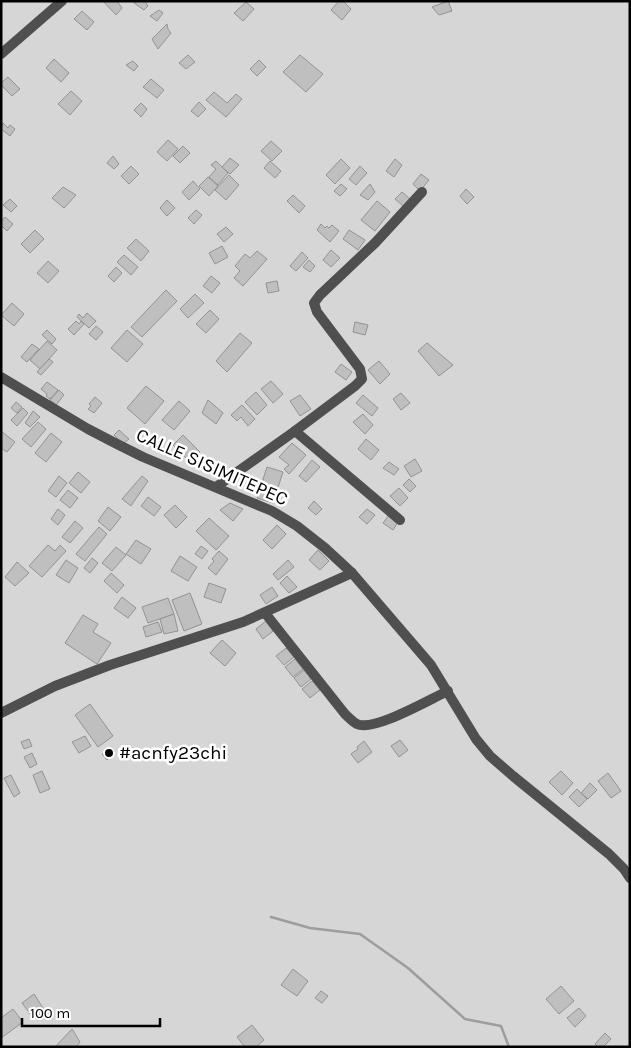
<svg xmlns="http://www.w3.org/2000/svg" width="631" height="1048" viewBox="0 0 631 1048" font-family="Karla,sans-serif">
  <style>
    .green { fill: #d6d6d6 }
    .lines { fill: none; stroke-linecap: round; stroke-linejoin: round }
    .stream { stroke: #9d9d9d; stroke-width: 2.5 }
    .building { fill: #bfbfbf; stroke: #939393 }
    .minor { stroke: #4f4f4f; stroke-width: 10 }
    .tertiary { stroke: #4f4f4f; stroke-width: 10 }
    .poi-dot { fill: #000; stroke: #fff; stroke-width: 2 }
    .labels { text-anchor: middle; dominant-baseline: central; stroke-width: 5; stroke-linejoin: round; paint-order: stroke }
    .street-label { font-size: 19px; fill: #000; stroke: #fff }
    .poi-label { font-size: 19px; fill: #000; stroke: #fff; text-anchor: start }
  </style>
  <rect width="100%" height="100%" fill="#fff"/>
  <rect class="green" x="1" y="1" width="629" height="1046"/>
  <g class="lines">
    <polyline class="stream" points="271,917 310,928 360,934 408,968 465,1019 501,1026 509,1047"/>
  </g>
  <g class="building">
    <polygon points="103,1 117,1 122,8 116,15"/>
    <polygon points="136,1 145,1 148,6 144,10 134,3"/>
    <polygon points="339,1 343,1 351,9 342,20 331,10"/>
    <polygon points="448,1 452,11 439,15 432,7"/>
    <polygon points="246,2 254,9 243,21 234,13"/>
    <polygon points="159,10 163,13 157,21 150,16"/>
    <polygon points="82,11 94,22 87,30 74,19"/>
    <polygon points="167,24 168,29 171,33 158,49 152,39"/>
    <polygon points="188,55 195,62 186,69 179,63"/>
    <polygon points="300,55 323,74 306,92 283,72"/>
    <polygon points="54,59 69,73 61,82 46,68"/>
    <polygon points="259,60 266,67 257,76 250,69"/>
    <polygon points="133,61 138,66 134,71 126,65"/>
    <polygon points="8,77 20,89 12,96 1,85 1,83"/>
    <polygon points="151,79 164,90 157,98 143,87"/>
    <polygon points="71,91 82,101 70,115 58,104"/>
    <polygon points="214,92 227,103 236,94 242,99 226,117 206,100"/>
    <polygon points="199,102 206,109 198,117 191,111"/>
    <polygon points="141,103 147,109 141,117 134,110"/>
    <polygon points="3,123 8,128 10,125 15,129 10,136 1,129"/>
    <polygon points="168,140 178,149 167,161 157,152"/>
    <polygon points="271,141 282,151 272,161 261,151"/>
    <polygon points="183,146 190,153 180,163 173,156"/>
    <polygon points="113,156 119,164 114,169 107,163"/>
    <polygon points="230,158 239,165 230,174 222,167"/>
    <polygon points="341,159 350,168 335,184 326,175"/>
    <polygon points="395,159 402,165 394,177 386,171"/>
    <polygon points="216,161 228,173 218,185 209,177 216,169 211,165"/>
    <polygon points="270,161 281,171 275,178 264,168"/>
    <polygon points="131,166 139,174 129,184 121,176"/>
    <polygon points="360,166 367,173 356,185 349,179"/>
    <polygon points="421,174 429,180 420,191 413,184"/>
    <polygon points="229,175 239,185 226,200 215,190"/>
    <polygon points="208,177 218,186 209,196 199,186"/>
    <polygon points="193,181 200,189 189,200 182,192"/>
    <polygon points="341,184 347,189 340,196 334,191"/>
    <polygon points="370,184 375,192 368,200 360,195"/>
    <polygon points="63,187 76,195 64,208 52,198"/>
    <polygon points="466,189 474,197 467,204 460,196"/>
    <polygon points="402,192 410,199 403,206 395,199"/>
    <polygon points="293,195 305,206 299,213 287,201"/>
    <polygon points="10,199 17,206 11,212 3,205"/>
    <polygon points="167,200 175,208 167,216 160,208"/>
    <polygon points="377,201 390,212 375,231 361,220"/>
    <polygon points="196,210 202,215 194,224 188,218"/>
    <polygon points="5,217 13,224 7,231 1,225 1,222"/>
    <polygon points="321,224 325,228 327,226 329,228 332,225 339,231 330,242 317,230"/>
    <polygon points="226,227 233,234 224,242 217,234"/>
    <polygon points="35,230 44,239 30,253 21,244"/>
    <polygon points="349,230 365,240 358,250 343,239"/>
    <polygon points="136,239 149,251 141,261 127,248"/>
    <polygon points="222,246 228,257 215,264 209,253"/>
    <polygon points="331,250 340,258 331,267 323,260"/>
    <polygon points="257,251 267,259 243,286 234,278 240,271 235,266 245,254 250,258"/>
    <polygon points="302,252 308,258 296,271 290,266"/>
    <polygon points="124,255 138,267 131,275 117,262"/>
    <polygon points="309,260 315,266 310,272 303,267"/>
    <polygon points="48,261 59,271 48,283 37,273"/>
    <polygon points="116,267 122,273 114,282 108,276"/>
    <polygon points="211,276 220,283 212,293 203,286"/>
    <polygon points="277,281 279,291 268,293 266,283"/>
    <polygon points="166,290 177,301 142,337 131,327"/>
    <polygon points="195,294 204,303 188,318 180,309"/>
    <polygon points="12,303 24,314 14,326 1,315"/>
    <polygon points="210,310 219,319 206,333 196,324"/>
    <polygon points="87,313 96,321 89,328 77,317 79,314 83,318"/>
    <polygon points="76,321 79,324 81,321 84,324 74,335 68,329"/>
    <polygon points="355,322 368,325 365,335 353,332"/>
    <polygon points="96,326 103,332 96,340 89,334"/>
    <polygon points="47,330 56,339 52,344 42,335"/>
    <polygon points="127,330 143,344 127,362 111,348"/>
    <polygon points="240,333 252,343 227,372 216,361"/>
    <polygon points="47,341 57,350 40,369 30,360"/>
    <polygon points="427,343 453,365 439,376 418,351"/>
    <polygon points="32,344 39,349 27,362 21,357"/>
    <polygon points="49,359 53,362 41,375 37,372"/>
    <polygon points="379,361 390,374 380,384 368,370"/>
    <polygon points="341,364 352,372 346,380 335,372"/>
    <polygon points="271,381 283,394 273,403 261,389"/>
    <polygon points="47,382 58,390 50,399 46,396 47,394 41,389"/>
    <polygon points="146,386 164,401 145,424 127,408"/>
    <polygon points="59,390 64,395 56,405 50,400"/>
    <polygon points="256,392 267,405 257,415 245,402"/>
    <polygon points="401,393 410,403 401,410 393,399"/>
    <polygon points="300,395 311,409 300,416 290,401"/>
    <polygon points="363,395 378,408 372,416 356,403"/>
    <polygon points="95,397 102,403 94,413 88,409 91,406 89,404"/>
    <polygon points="208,400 223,413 216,424 202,413"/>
    <polygon points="179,401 190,411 174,430 162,420"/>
    <polygon points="16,402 22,407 17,413 11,408"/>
    <polygon points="242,405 255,419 248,426 241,417 237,421 231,415"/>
    <polygon points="23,408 28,413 17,426 11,420"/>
    <polygon points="33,411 40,417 30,427 25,423"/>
    <polygon points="363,414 373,425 365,434 353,422"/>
    <polygon points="38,422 46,429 31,447 22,439"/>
    <polygon points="119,430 129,439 123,444 114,435"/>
    <polygon points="1,431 15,442 7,452 1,448"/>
    <polygon points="51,433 62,442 46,462 35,453"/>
    <polygon points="183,435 200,452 187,459 173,445"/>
    <polygon points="366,439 379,450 371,460 358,449"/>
    <polygon points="292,443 306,455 289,474 284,469 289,465 279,457"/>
    <polygon points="415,459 422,471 411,477 404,466"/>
    <polygon points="312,460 320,467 306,482 299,476"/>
    <polygon points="389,462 399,469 394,475 383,468"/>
    <polygon points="267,467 283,472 273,503 257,498"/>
    <polygon points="78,472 90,482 81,493 69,483"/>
    <polygon points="59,476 67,483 56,497 48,491"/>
    <polygon points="142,476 148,481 131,506 122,499"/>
    <polygon points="409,479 416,486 410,492 403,485"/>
    <polygon points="399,488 408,498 400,506 390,496"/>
    <polygon points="68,490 78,498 70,508 60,500"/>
    <polygon points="148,497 161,507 154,516 141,506"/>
    <polygon points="314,501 322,509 316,515 308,508"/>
    <polygon points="230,503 243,509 233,521 220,510"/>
    <polygon points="175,505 187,517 176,528 164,515"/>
    <polygon points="108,507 121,517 110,531 98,521"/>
    <polygon points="58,509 65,515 58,525 51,519"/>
    <polygon points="367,509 375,515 367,524 359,517"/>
    <polygon points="389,515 398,522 393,530 383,523"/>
    <polygon points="209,518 229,536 216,550 196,531"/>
    <polygon points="75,521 83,528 70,543 62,537"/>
    <polygon points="277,525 286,534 272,549 263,540"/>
    <polygon points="99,527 107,534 85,561 76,554"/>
    <polygon points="136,540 151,549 141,564 126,554"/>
    <polygon points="48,545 55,551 60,545 66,551 42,577 29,566"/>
    <polygon points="201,546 208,551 202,559 195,554"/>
    <polygon points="116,547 126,555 112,571 102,563"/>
    <polygon points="318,550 329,561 320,570 309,560"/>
    <polygon points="219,551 228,559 216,575 208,568 214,561 212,559"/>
    <polygon points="180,556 197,567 188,581 171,571"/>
    <polygon points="92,558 98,563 90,573 84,568"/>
    <polygon points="66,560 78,568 69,583 56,575"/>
    <polygon points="288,560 294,567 278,580 273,574"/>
    <polygon points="17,562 29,573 15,586 5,577"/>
    <polygon points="111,573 124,585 117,593 104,581"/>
    <polygon points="287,576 297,587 289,593 280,583"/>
    <polygon points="209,583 226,589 221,603 204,597"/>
    <polygon points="272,587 278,596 266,604 260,595"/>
    <polygon points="190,593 202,624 184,631 172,600"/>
    <polygon points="122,597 136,608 128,618 114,608"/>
    <polygon points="168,598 174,614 148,623 142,607"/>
    <polygon points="174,614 178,631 164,634 160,619"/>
    <polygon points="83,615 98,624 93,632 111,643 97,664 65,643"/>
    <polygon points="266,621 273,631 263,639 256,629"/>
    <polygon points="158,622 162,632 146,637 143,627"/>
    <polygon points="222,640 236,653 225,666 210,653"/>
    <polygon points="286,648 294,657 284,665 276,656"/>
    <polygon points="295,659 303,669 293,677 285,667"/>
    <polygon points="304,670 311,679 301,687 294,678"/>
    <polygon points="312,681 320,690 310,698 302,689"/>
    <polygon points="90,704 113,736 98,747 75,715"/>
    <polygon points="85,736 91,746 79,753 72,742"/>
    <polygon points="29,739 32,746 24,749 21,742"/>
    <polygon points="400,740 408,750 399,757 391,746"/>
    <polygon points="364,741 372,752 358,763 351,754 358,749 357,747"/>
    <polygon points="112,748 115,752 107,760 102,754"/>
    <polygon points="32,753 37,764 30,768 24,757"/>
    <polygon points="42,771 50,789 40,793 33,775"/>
    <polygon points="561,771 573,783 562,795 549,782"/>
    <polygon points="608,773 621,791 611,798 598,781"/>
    <polygon points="11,775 20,793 14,797 4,778"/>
    <polygon points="590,783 597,790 588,799 581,793"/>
    <polygon points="577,789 587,799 579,807 569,797"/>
    <polygon points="293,969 308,981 297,996 281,985"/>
    <polygon points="561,986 574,1001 559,1014 546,999"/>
    <polygon points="321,991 328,996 322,1003 315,998"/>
    <polygon points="34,994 45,1011 34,1019 22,1003"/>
    <polygon points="579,1008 586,1016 575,1027 567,1018"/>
    <polygon points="13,1009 23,1022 1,1038 1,1018"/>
    <polygon points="252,1025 264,1040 256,1047 245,1047 237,1037"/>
    <polygon points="72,1029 80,1042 76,1047 55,1047"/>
    <polygon points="605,1033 611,1039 603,1047 598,1047 595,1044"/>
  </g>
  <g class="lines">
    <g class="minor">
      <polyline points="1,54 62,1"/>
      <polyline points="295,431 400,520"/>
      <polyline points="216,487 295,431 355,386 362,379 360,369 317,312 314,303 320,295 375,243 422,192"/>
      <path d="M265,613L345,714C348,717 353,722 357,724C374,732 430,699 448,691"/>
      <polyline points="1,713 55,686 110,665 243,622 352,573"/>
    </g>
    <polyline class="tertiary" points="1,377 88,429 115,443 143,457 272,511 297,526 325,548 352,573 431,665 476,739 490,756 513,776 609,854 624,869 630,878"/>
  </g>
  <circle class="poi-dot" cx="109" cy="753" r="5"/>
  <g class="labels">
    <g class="street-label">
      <text transform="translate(212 467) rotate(24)">CALLE SISIMITEPEC</text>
    </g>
    <g class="poi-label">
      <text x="119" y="753">#acnfy23chi</text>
    </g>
  </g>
  <rect width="631" height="1048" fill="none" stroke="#000000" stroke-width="5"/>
  <path d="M22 1018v8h138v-8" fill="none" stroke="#000000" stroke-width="2.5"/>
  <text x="30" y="1018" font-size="15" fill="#000000" stroke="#ffffff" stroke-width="4" paint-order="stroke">100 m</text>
</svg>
